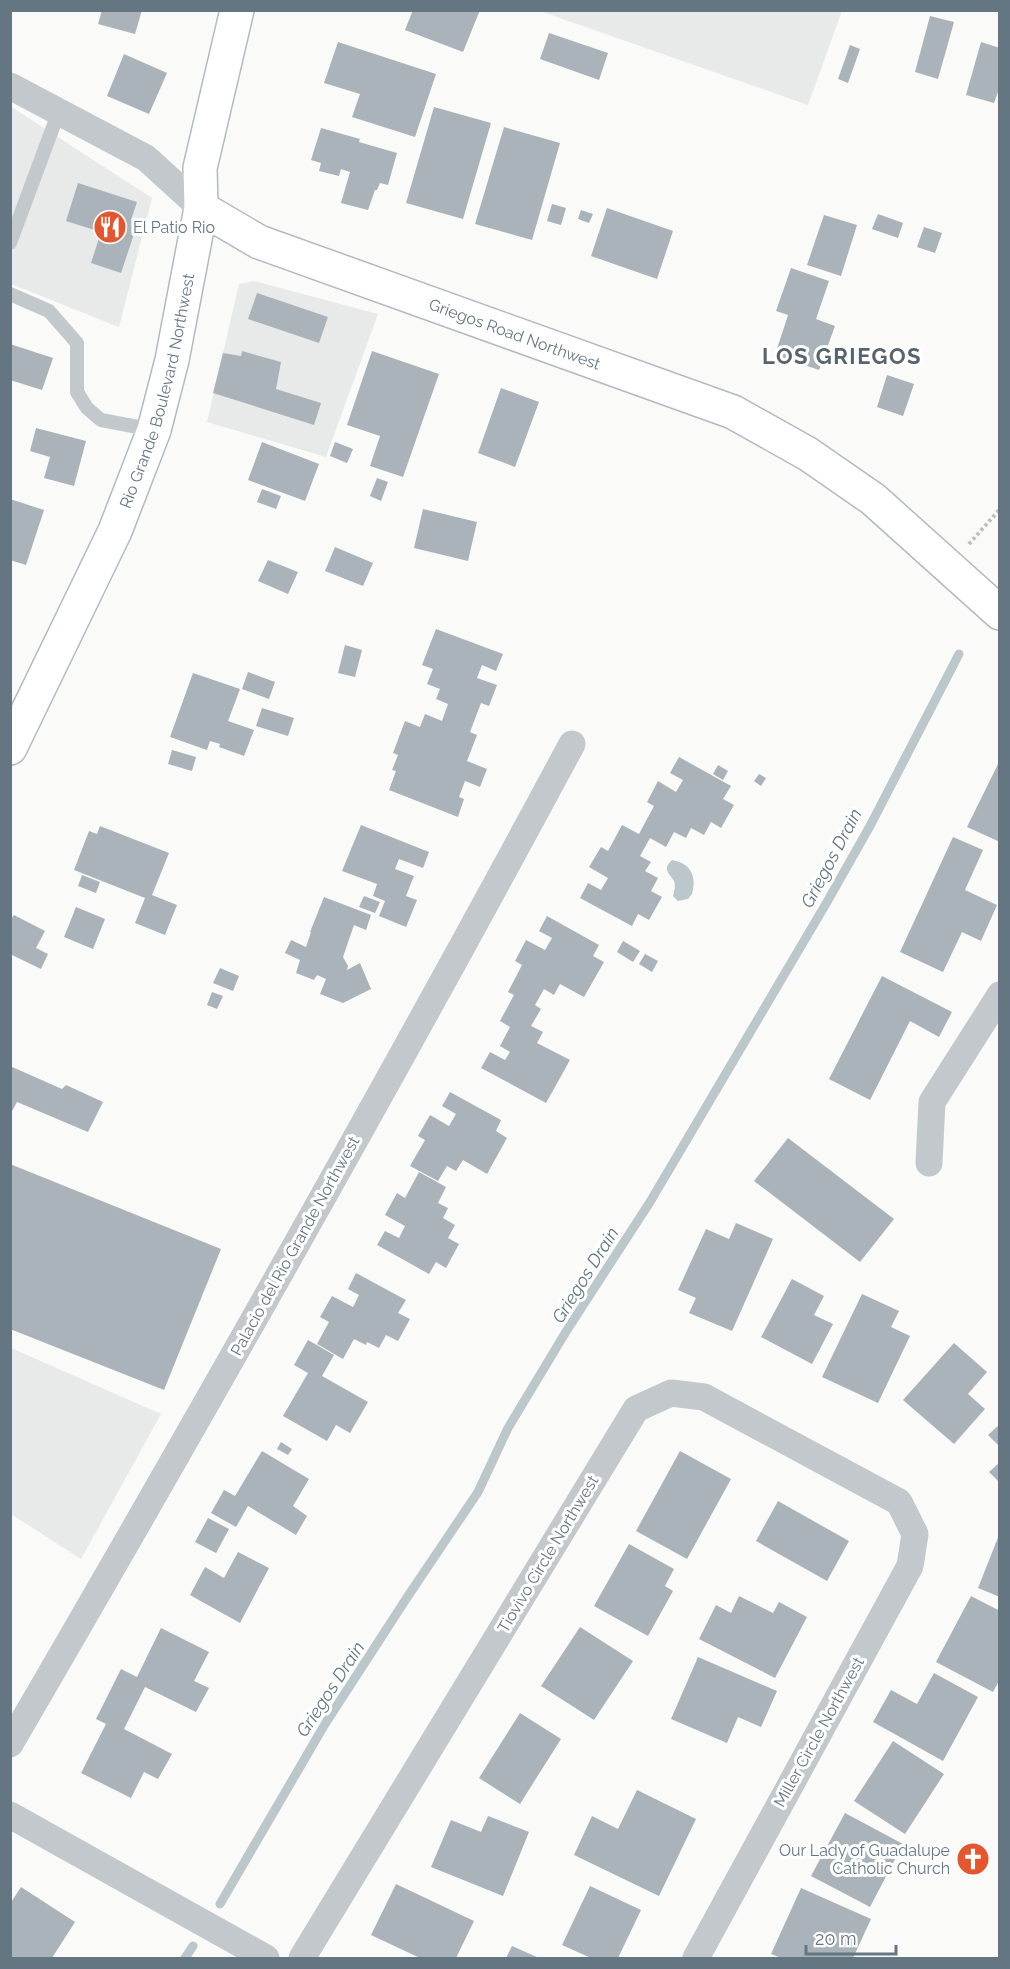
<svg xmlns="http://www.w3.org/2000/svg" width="1010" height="1969" viewBox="0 0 1010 1969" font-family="Raleway,sans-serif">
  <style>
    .built { fill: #e8e9e9 }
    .water { fill: #bbc7cb }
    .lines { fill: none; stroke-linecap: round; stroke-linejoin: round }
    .stream { stroke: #bbc7cb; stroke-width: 9 }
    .building { fill: #aab3b9 }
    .secondary-casing { stroke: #b3babf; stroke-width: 36 }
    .path { stroke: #bbbfc2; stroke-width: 4; stroke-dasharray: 3 3; stroke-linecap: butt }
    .lane { stroke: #c3c8cc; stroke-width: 14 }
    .street { stroke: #c3c8cc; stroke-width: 27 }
    .secondary { stroke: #fff; stroke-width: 33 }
    .labels { text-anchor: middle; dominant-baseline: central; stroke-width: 6; stroke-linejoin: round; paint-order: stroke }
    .poi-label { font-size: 16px; fill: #657683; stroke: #fff; text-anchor: start }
    .street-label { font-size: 16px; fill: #657683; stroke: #fff }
    .water-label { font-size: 18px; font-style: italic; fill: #60757c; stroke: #fff }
    .district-label { font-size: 22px; font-weight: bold; letter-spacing: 1.5px; fill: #57646e; stroke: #fff }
  </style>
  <rect width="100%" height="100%" fill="#fafaf8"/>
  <g class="built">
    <polygon points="540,11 842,11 808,105"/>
    <polygon points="10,106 152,198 119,327 11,284"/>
    <polygon points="254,281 378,314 326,457 207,422 239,284"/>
    <polygon points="11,1348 161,1414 81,1559 11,1514"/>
  </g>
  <path class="water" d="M672,860C691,863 697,877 692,894L688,899L678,901L673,896C674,892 676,886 674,881C669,873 662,869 672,860Z"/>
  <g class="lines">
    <g class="stream">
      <polyline points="220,1904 325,1724 408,1596 478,1492 508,1428 567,1330 650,1202 827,902 870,826 959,654"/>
      <polyline points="185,1958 193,1946"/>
    </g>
  </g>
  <g class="building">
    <polygon points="102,10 142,10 135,34 98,24"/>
    <polygon points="413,10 480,10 463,52 405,30"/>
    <polygon points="930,16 954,22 938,79 915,72"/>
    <polygon points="549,33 608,53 599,80 540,59"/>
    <polygon points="338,42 436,74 415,137 352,117 360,94 324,83"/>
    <polygon points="981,42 1000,48 1000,93 998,92 994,103 966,95"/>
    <polygon points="850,45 860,49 848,83 838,79"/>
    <polygon points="124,54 167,73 149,114 107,96"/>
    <polygon points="434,107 491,123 463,219 406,203"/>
    <polygon points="504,127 560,143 532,240 475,224"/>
    <polygon points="321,128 360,139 359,142 397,153 388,185 380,183 377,190 375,190 368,210 341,203 350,172 341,169 339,176 319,171 321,163 311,160"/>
    <polygon points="78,183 137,202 131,220 138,222 121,273 91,263 101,232 66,221"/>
    <polygon points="552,204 566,208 561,225 547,221"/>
    <polygon points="607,208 673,231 657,279 591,256"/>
    <polygon points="581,210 593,214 589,223 578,219"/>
    <polygon points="878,214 903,223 898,238 872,229"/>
    <polygon points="824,215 857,225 841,276 807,265"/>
    <polygon points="924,227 942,233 935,253 917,247"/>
    <polygon points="791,268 829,281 816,319 835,326 819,370 775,355 788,315 776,311"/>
    <polygon points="257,293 328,317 319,343 248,319"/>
    <polygon points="10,344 53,358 42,390 10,380"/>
    <polygon points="242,351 281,362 276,389 321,403 314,425 213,393 223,353 241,356"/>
    <polygon points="372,351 439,374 403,477 370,466 380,436 347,425"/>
    <polygon points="887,375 914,384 903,416 877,407"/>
    <polygon points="501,388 539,402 515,467 478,453"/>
    <polygon points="36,428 86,441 74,486 44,478 50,457 30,451"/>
    <polygon points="262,442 319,464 305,501 248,480"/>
    <polygon points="335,442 353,449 347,463 330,456"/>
    <polygon points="377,478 388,482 381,501 370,496"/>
    <polygon points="262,489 281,496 276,509 257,502"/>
    <polygon points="10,499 44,510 26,565 10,560"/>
    <polygon points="423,509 477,522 468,561 414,548"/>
    <polygon points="335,547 373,563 363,586 325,571"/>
    <polygon points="268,560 298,572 288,594 258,581"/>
    <polygon points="436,629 503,654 496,671 482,665 477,678 497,685 489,706 481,703 470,732 477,735 467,761 487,769 480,787 465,781 459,797 464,799 458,817 389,790 396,771 392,770 398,755 393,753 405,721 420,727 425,714 442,721 448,704 436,699 440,689 427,684 433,669 422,665"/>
    <polygon points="345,645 362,650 355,677 338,673"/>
    <polygon points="248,672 275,682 269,699 242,689"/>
    <polygon points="193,673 240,689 228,721 254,730 244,756 219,747 220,744 210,741 207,750 170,737"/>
    <polygon points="262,708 294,718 288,736 256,726"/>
    <polygon points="172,750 196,757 192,771 168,764"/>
    <polygon points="679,757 731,786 723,799 734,805 721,828 711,822 704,835 691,828 686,838 674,832 666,847 650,838 640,856 651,862 645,871 658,878 651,891 662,897 649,920 638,914 632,926 580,898 588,883 601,890 608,878 589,867 601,847 608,851 622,825 639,834 654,806 647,802 658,781 676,792 683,780 670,773"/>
    <polygon points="1000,760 1000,842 967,827"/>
    <polygon points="718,765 728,771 723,780 713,774"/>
    <polygon points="759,774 766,778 761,786 754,781"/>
    <polygon points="361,825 429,852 423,868 399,859 395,869 414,876 406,896 417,900 406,927 379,916 385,901 373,896 377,884 342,871"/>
    <polygon points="100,826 169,853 152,895 177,905 165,935 135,923 145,898 74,870 89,831 97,834"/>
    <polygon points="953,837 983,850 965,890 997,905 981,941 962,932 943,972 900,952"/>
    <polygon points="82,875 100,882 96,893 78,886"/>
    <polygon points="364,896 380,902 375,913 359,907"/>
    <polygon points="324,897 371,915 366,930 354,925 343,957 348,966 347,970 360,963 371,989 343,1003 320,994 326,979 317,975 314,980 296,973 300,960 285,953 291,940 306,947 311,932 310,932"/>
    <polygon points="76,907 105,919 93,949 64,937"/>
    <polygon points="14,915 45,931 36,948 48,954 41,969 10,954 10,921"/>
    <polygon points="547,916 599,945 593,956 604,962 584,997 560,984 554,995 544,989 535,1005 541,1009 531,1026 543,1032 537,1043 570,1060 546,1103 481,1068 490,1052 505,1060 510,1052 500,1046 510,1027 500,1021 514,995 508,992 522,965 515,961 526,940 545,950 552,938 539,931"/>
    <polygon points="623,941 640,951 633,962 617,952"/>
    <polygon points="645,954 658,961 652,972 639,964"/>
    <polygon points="220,968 239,976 233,991 213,983"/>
    <polygon points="882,976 952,1012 939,1037 910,1021 870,1100 829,1079"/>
    <polygon points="212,992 223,996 217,1009 207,1005"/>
    <polygon points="10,1066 62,1089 66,1085 103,1102 88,1132 17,1102 10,1115"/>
    <polygon points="450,1092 501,1120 496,1131 507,1138 487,1174 463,1160 456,1171 447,1166 438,1181 410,1166 425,1140 418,1136 430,1115 449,1126 456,1114 442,1106"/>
    <polygon points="788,1138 894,1219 860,1262 754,1181"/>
    <polygon points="10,1164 221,1249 164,1390 10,1329"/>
    <polygon points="419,1172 446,1187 438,1203 448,1208 443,1218 455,1225 448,1238 459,1244 446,1268 436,1262 429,1274 377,1245 385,1231 399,1238 405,1226 385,1215 397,1193 405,1198"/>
    <polygon points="736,1223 773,1239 732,1331 689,1313 696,1298 678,1290 706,1229 729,1239"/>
    <polygon points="356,1273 406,1300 398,1313 410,1319 398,1341 386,1335 379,1348 367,1342 366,1345 354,1339 343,1359 317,1344 329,1322 320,1317 332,1296 353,1307 359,1295 348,1289"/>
    <polygon points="792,1279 824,1296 814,1315 833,1324 812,1364 761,1337"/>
    <polygon points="862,1294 899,1311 891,1327 910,1336 878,1403 822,1377"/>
    <polygon points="308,1340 334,1355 322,1376 368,1402 350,1433 336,1425 327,1441 283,1416 308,1373 294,1365"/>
    <polygon points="954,1343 987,1372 968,1394 985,1409 954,1444 903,1400"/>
    <polygon points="1000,1424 1000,1447 988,1435"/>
    <polygon points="281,1442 292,1449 288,1455 277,1449"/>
    <polygon points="262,1451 309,1479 293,1506 307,1516 296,1535 248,1506 236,1527 211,1513 224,1490 235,1496"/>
    <polygon points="680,1451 731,1479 687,1559 636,1531"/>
    <polygon points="1000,1462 1000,1483 989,1472"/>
    <polygon points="778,1501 849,1541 827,1581 756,1541"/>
    <polygon points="208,1518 229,1529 216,1553 195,1542"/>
    <polygon points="999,1535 1000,1535 1000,1597 978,1588"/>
    <polygon points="629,1544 674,1569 665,1586 673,1591 648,1636 594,1606"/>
    <polygon points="238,1552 269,1568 240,1623 190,1595 205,1567 224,1578"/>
    <polygon points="739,1596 773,1613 779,1602 807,1617 775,1678 699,1639 716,1605 731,1613"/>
    <polygon points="971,1596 1000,1611 1000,1679 993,1692 936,1662"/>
    <polygon points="580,1627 633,1661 594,1720 541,1686"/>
    <polygon points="161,1628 209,1652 194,1681 209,1688 196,1712 145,1687 124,1729 172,1754 158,1779 144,1772 131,1798 81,1773 106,1724 96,1719 121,1669 137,1677"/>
    <polygon points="698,1657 777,1691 761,1727 738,1717 727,1743 671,1719"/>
    <polygon points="934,1673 978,1697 943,1761 873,1722 891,1690 917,1704"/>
    <polygon points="520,1713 561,1739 520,1804 479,1778"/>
    <polygon points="893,1741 944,1774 905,1834 854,1801"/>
    <polygon points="637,1790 696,1819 659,1896 574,1855 592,1816 618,1829"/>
    <polygon points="845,1813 903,1844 870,1907 811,1876"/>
    <polygon points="488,1816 529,1832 503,1896 431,1867 451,1820 481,1832"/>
    <polygon points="396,1884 474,1921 456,1958 420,1958 371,1935"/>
    <polygon points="590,1886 641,1910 618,1958 591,1958 562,1945"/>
    <polygon points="21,1887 75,1922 52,1958 10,1958 10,1904"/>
    <polygon points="801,1888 871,1919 853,1958 781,1958 771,1954"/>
    <polygon points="512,1946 539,1958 506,1958"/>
  </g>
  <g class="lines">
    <g class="secondary-casing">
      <g id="secondary">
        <path id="s1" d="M201,208L259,242L733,412L808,454L873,499L1000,613"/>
        <path id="s2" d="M10,748L115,531L154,430L172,360L201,208L200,168L237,10"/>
      </g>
    </g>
    <polyline class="path" points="969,544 1000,509"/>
    <g class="lane">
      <polyline points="10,243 59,111"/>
      <polyline points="10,294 49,311 77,343 77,392 87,408 101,420 154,430"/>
    </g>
    <g class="street">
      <polyline points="10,86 146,158 201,208"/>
      <polyline points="929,1163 932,1102 1000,995"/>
      <path d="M10,1744C202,1414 391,1081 572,744"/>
      <polyline points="10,1815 266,1958"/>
      <polyline points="302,1958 636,1409 671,1393 704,1397 899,1502 915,1534 910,1566 696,1958"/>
    </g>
    <use href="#secondary" class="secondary"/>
  </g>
  <defs>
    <g id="restaurant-disc" transform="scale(1.725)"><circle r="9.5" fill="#e4572e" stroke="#fff"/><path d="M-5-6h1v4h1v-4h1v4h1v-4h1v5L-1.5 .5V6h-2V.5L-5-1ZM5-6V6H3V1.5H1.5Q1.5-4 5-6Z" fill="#fff"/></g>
    <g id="church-disc" transform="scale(1.725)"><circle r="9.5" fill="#e4572e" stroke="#fff"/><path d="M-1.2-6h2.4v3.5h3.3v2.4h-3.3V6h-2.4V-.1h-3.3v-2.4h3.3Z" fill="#fff"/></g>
  </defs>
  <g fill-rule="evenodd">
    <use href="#restaurant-disc" x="110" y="227"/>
    <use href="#church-disc" x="973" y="1859"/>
  </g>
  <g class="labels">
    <g class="poi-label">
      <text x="133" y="227">El Patio Rio</text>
      <text x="950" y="1850" text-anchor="end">Our Lady of Guadalupe<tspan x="950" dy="18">Catholic Church</tspan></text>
    </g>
    <g class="street-label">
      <text stroke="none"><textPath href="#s1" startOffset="339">Griegos Road Northwest</textPath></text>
      <text stroke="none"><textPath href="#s2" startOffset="388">Rio Grande Boulevard Northwest</textPath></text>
      <text transform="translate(295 1246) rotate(-61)">Palacio del Rio Grande Northwest</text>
      <text transform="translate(548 1554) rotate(-59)">Tiovivo Circle Northwest</text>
      <text transform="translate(819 1732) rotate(-61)">Miller Circle Northwest</text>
    </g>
    <g class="water-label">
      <text transform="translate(831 858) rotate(-62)">Griegos Drain</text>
      <text transform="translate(585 1275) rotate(-58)">Griegos Drain</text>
      <text transform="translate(330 1689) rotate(-57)">Griegos Drain</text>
    </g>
    <g class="district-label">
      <text x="842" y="356">LOS GRIEGOS</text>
    </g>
  </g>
  <rect width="1010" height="1969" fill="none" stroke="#657683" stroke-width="24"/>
  <path d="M806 1945v9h90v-9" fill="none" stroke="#657683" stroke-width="3"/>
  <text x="815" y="1945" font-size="18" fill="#657683" stroke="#ffffff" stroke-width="4.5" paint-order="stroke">20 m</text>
</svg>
